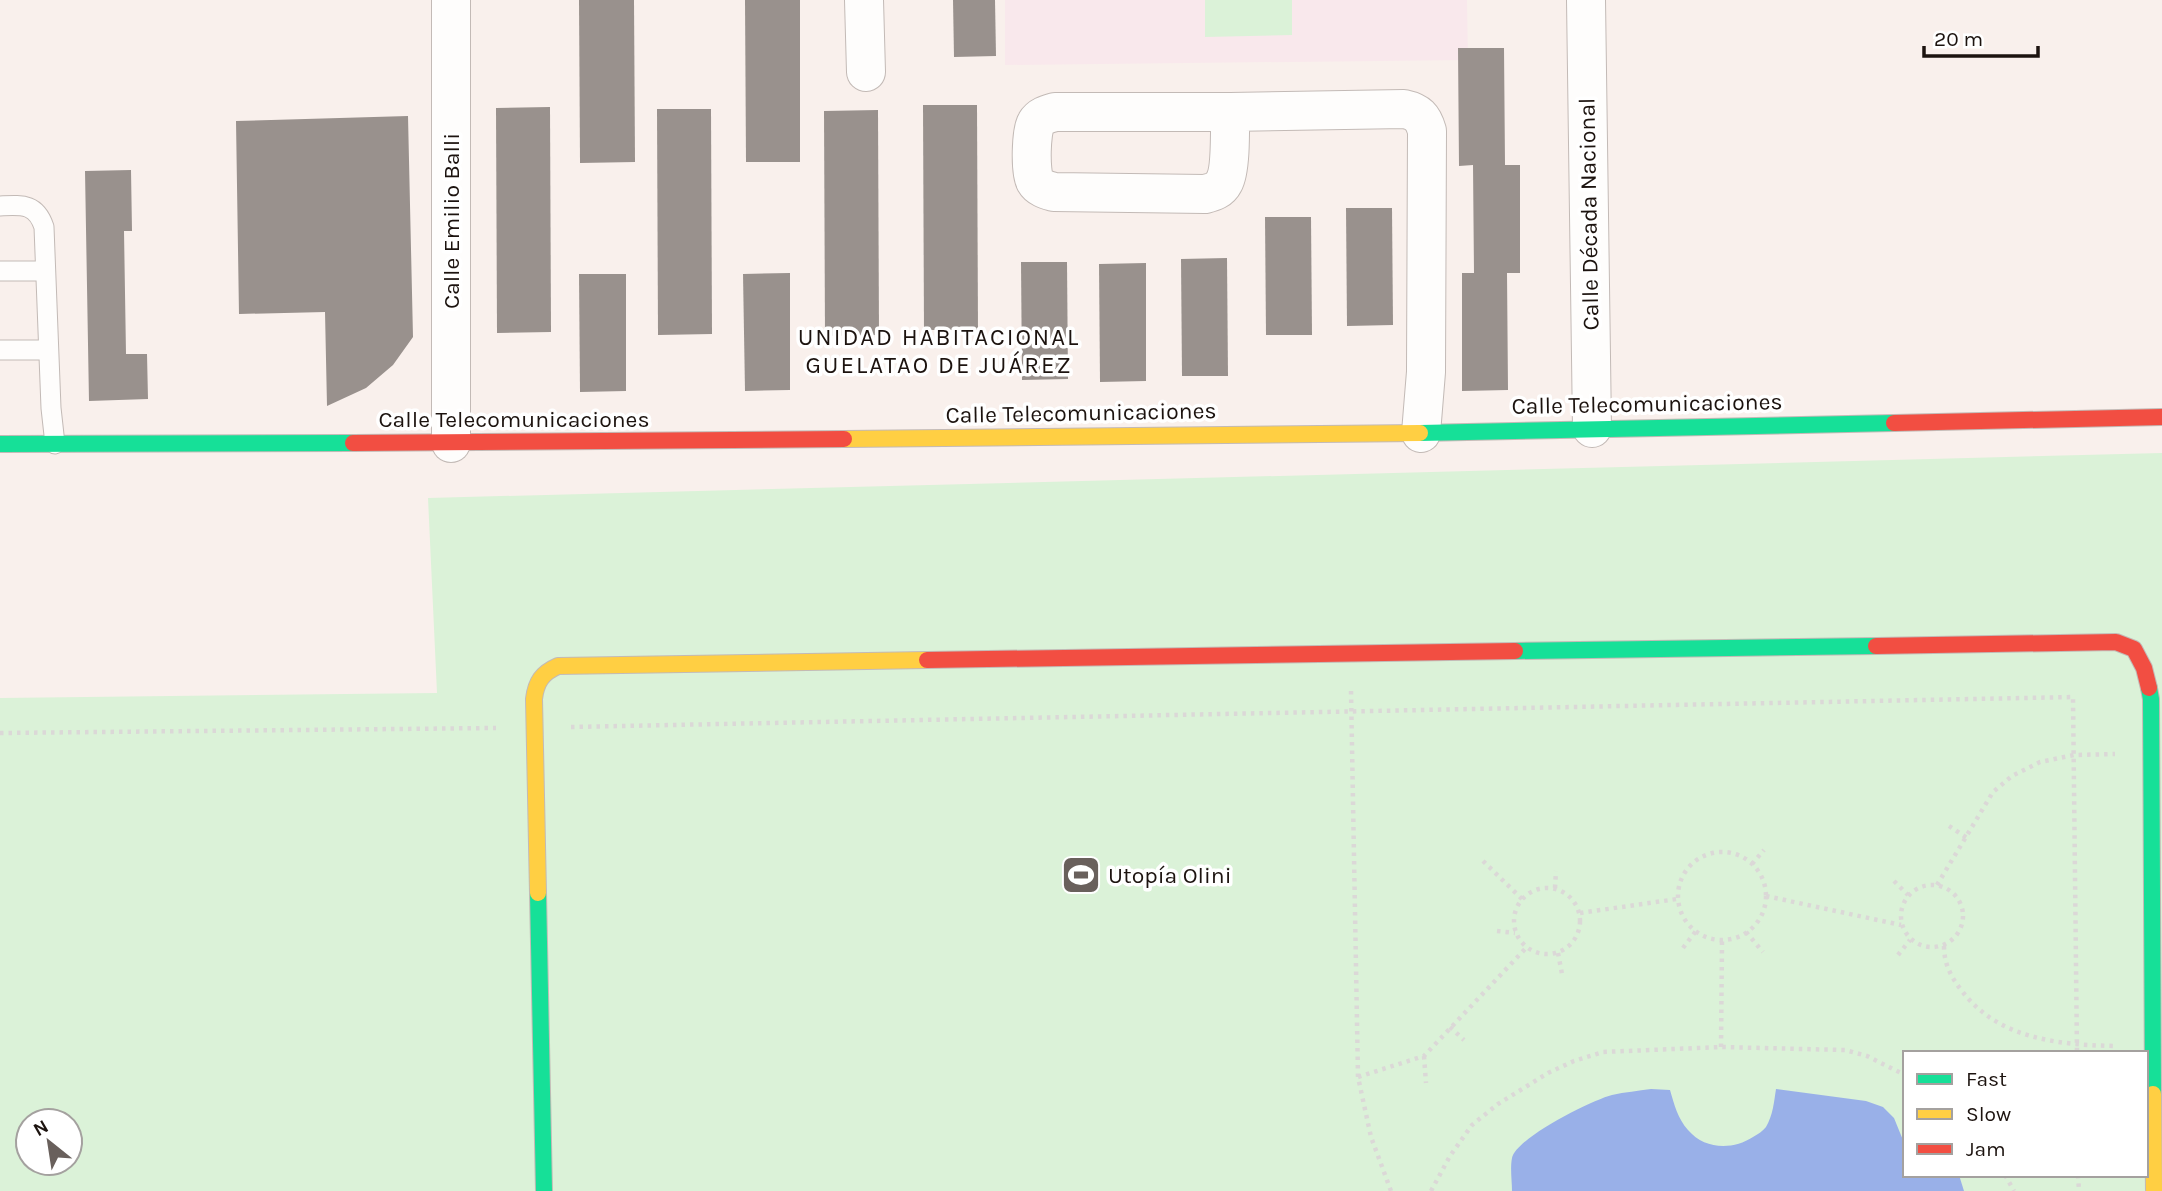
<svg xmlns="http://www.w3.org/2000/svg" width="2162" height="1191" viewBox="0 0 2162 1191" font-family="Karla,sans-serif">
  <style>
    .education { fill: #f9e8ec }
    .green { fill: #dbf2d8; fill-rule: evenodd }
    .water { fill: #99b0e8 }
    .building { fill: #99918d }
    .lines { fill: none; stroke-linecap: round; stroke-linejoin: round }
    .lane-casing { stroke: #c3bab6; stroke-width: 21 }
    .street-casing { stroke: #c3bab6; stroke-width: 40 }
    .fast-casing { stroke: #c3bab6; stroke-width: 18 }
    .slow-casing { stroke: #c3bab6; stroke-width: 18 }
    .jam-casing { stroke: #c3bab6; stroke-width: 18 }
    .path { stroke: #dbd8d7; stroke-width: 4.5; stroke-dasharray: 3.5 5; stroke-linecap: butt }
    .lane { stroke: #fefdfc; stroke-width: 19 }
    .street { stroke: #fefdfc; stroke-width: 38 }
    .fast { stroke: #16e098; stroke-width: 16 }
    .slow { stroke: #ffcf43; stroke-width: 16 }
    .jam { stroke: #f24e42; stroke-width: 16 }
    .labels { text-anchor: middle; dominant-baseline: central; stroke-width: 7; stroke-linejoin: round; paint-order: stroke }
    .street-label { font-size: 23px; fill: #1c130f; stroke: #fff }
    .poi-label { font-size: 23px; fill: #1c130f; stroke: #fff; text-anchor: start }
    .neighbourhood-label { font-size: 24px; letter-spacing: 2px; fill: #1c130f; stroke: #fff }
  </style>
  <rect width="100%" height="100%" fill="#f9f0ec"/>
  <polygon class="education" points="1005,0 1467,0 1468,60 1005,65"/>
  <g class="green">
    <polygon points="1205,0 1292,0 1292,35 1205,37"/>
    <path d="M2162,453V1191H0V698L437,693L428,498ZM1905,1053H2146V1175H1905ZM28,1121H70V1163H28Z"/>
  </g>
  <path class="water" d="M1651,1089L1670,1090C1674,1104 1678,1119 1688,1130C1705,1150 1733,1150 1753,1137C1758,1134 1763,1131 1766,1127C1773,1115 1774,1102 1776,1089L1866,1101L1883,1107L1894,1118L1905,1145V1175H1959L1964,1191H1512C1512,1181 1510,1168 1512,1158C1516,1138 1592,1100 1612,1095C1625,1092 1638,1091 1651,1089Z"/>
  <g class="building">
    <polygon points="579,0 634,0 635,162 580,163"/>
    <polygon points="745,0 800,0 800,162 746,162"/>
    <polygon points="953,0 995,0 996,56 954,57"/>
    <polygon points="1458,48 1504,48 1505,165 1520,165 1520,273 1507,273 1508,390 1462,391 1462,273 1474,273 1473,165 1459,166"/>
    <polygon points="923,105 977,105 978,330 924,330"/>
    <polygon points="550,107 551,332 497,333 496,108"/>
    <polygon points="657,109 711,109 712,334 658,335"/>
    <polygon points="878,110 879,335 825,336 824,111"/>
    <polygon points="408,116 413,337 393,365 366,388 327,406 325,312 239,314 236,121"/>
    <polygon points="131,170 132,231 124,231 126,354 147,354 148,399 89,401 85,171"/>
    <polygon points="1346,208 1392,208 1393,325 1347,326"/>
    <polygon points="1265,217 1311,217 1312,335 1266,335"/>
    <polygon points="1227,258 1228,376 1182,376 1181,259"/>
    <polygon points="1021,262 1067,262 1068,379 1022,380"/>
    <polygon points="1146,263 1146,381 1100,382 1099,264"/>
    <polygon points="790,273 790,390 745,391 743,274"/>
    <polygon points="579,274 626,274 626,391 580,392"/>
  </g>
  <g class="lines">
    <g class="lane-casing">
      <g id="lane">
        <path d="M0,206C22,205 36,203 44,227L51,408L55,444"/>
        <polyline points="0,271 45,271"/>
        <polyline points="0,350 48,350"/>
      </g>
    </g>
    <g class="street-casing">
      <g id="street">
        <polyline points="451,0 451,443"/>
        <polyline points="864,0 866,72"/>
        <polyline points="1586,0 1592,428"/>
        <path d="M1230,112C1230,128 1231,170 1224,182C1220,190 1213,192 1205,194L1054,192C1047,190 1039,188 1035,181C1030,172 1031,131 1036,123C1040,116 1048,114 1055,112H1230L1404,109C1418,112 1423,117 1427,131L1426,372L1421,433"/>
      </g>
    </g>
    <g class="fast-casing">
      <g id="fast">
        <polyline points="1420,433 1894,423"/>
        <polyline points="0,444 353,443"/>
        <polyline points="1515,651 1876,646"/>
        <polyline points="2149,688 2151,699 2153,1094"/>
        <polyline points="538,893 544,1191"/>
      </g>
    </g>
    <g class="slow-casing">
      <g id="slow">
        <polyline points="844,439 1420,433"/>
        <path d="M538,893L534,699C536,682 542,673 558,666L927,660"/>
        <polyline points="2153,1094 2154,1191"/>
      </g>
    </g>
    <g class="jam-casing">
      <g id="jam">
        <polyline points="1894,423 2162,417"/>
        <polyline points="353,443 844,439"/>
        <polyline points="1876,646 2116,642 2134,649 2144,668 2149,688"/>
        <polyline points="927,660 1515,651"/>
      </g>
    </g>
    <g class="path">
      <polyline points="1351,691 1358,1077 1371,1137 1391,1191"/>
      <polyline points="571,727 2073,697 2077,1053"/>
      <polyline points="0,733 496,728"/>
      <polyline points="1949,826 1967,838"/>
      <circle cx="1722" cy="896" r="44"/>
      <polyline points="1483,861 1522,899"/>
      <polyline points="1752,864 1764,850"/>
      <polyline points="1894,881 1908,895"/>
      <circle cx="1932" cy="916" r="31"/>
      <polyline points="1937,885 1993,792 2012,776 2040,762 2074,755 2115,754"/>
      <polyline points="1555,888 1556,871"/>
      <circle cx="1547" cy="921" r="33"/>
      <polyline points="1766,896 1901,925"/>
      <polyline points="1580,913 1677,899"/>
      <polyline points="1497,931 1515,933"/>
      <polyline points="1746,932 1763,952"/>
      <path d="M1944,946C1944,964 1951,977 1962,991C1998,1039 2059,1045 2116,1046"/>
      <polyline points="1683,948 1696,931"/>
      <polyline points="1558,953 1562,974"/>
      <polyline points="1898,955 1910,940"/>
      <polyline points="1450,1027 1464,1040"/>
      <polyline points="1721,1047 1722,940"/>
      <polyline points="1424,1056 1426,1083"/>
      <polyline points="1358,1077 1424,1056 1526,948"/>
      <polyline points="2005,1175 2014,1191"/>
      <polyline points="2078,1175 2079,1191"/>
      <polyline points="1431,1191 1450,1156 1472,1125 1498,1104 1548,1073 1574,1061 1603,1052 1721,1047 1845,1050 1867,1056 1905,1075"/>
    </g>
    <use href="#lane" class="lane"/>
    <use href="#street" class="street"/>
    <use href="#fast" class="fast"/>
    <use href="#slow" class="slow"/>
    <use href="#jam" class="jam"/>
  </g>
  <defs>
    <g id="stadium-square" transform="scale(2.0125)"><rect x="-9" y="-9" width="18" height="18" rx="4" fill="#69605c" stroke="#fff"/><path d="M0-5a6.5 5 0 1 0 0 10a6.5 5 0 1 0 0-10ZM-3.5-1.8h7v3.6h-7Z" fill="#fff"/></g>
  </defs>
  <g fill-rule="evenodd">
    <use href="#stadium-square" x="1081" y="875"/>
  </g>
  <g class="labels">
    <g class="street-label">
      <text transform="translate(1589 214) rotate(-91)">Calle Década Nacional</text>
      <text transform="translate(451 221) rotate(-90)">Calle Emilio Balli</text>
      <text transform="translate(1647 404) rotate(-1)">Calle Telecomunicaciones</text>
      <text transform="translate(1081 413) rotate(-1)">Calle Telecomunicaciones</text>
      <text x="514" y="419">Calle Telecomunicaciones</text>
    </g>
    <g class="poi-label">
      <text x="1108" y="875">Utopía Olini</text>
    </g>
    <g class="neighbourhood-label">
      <text x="939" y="337">UNIDAD HABITACIONAL<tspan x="939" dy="28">GUELATAO DE JUÁREZ</tspan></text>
    </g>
  </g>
  <rect x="1903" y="1051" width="245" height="126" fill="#ffffff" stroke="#a4a19f" stroke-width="2"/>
  <rect x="1917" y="1074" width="35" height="10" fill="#16e098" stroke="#a4a19f" stroke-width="2"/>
  <text x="1966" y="1086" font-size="21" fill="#1c130f">Fast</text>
  <rect x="1917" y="1109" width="35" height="10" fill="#ffcf43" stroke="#a4a19f" stroke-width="2"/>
  <text x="1966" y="1121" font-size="21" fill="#1c130f">Slow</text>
  <rect x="1917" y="1144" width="35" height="10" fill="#f24e42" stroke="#a4a19f" stroke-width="2"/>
  <text x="1966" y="1156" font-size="21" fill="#1c130f">Jam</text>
  <g transform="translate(49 1142) rotate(330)"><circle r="33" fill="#ffffff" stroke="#a4a19f" stroke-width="2"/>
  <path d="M0-5L12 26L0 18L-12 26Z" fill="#69605c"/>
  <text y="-10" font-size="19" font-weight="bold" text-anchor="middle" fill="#1c130f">N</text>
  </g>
  <path d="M1924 46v10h114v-10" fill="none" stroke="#1c130f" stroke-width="3.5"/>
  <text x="1934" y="46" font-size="21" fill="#1c130f" stroke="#ffffff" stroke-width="5" paint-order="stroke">20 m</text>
</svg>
